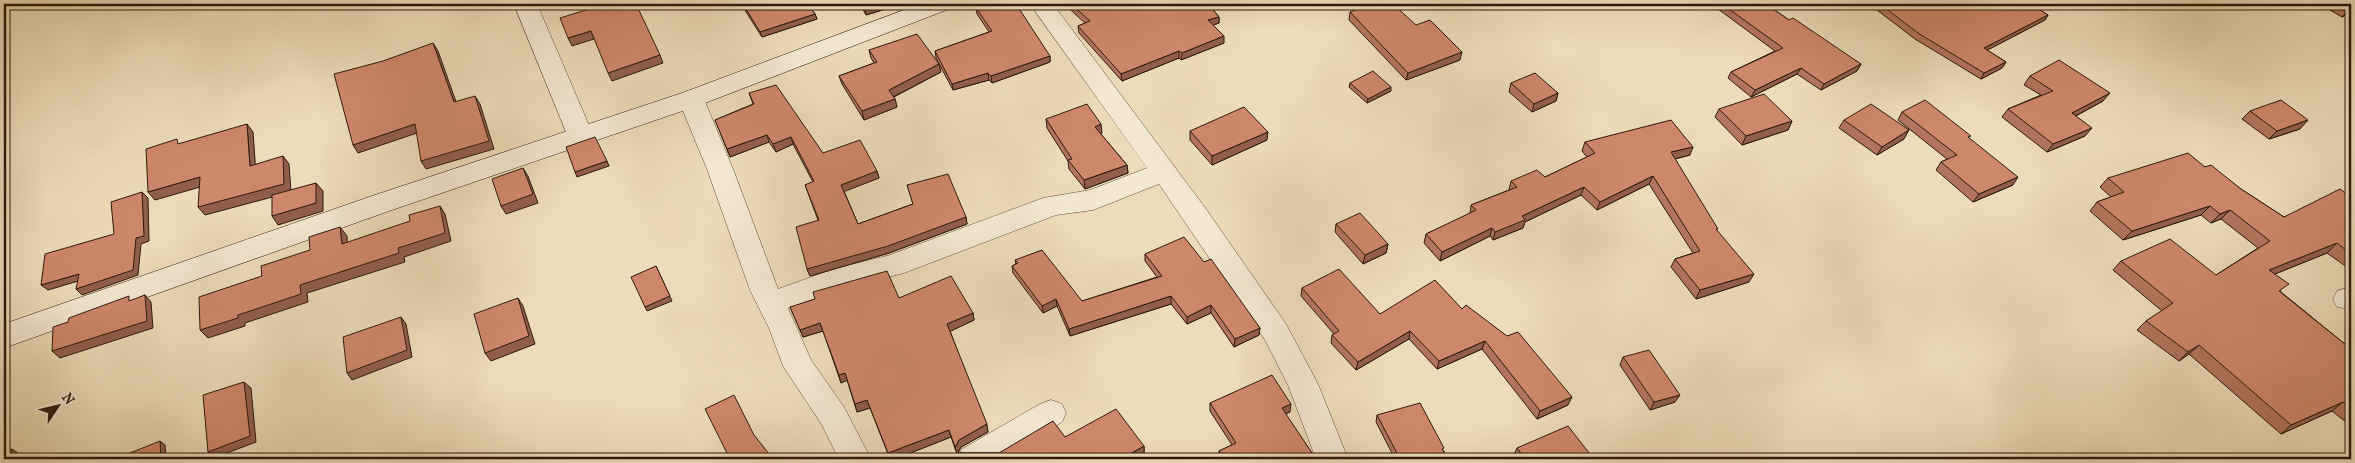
<svg xmlns="http://www.w3.org/2000/svg" width="2355" height="463" viewBox="0 0 2355 463" font-family="'IM FELL French Canon',serif">
  <style>
    .lines { fill: none; stroke-linecap: round; stroke-linejoin: round }
    .street-casing { stroke: #5d4a38; stroke-width: 1 }
    .secondary-casing { stroke: #2d190d; stroke-width: 1 }
    .street { fill: #f3e8d2; fill-rule: evenodd }
    .secondary { fill: #f3e8d2; fill-rule: evenodd }
    .wall { fill: #b2745d; stroke: #2d190d }
    .shaded-wall { fill: #915e4c; stroke: #2d190d }
    .building { fill: #cf876c; stroke: #2d190d }
  </style>
  <rect width="100%" height="100%" fill="#eddcb9"/>
  <filter id="stains"><feTurbulence type="fractalNoise" baseFrequency=".004" numOctaves="4"/><feColorMatrix values="0 0 0 0 .2 0 0 0 0 .09 0 0 0 0 .02 0 0 0 .5 -.17"/></filter>
  <radialGradient id="worn" r=".72"><stop offset=".6" stop-color="#630" stop-opacity="0"/><stop offset="1" stop-color="#630" stop-opacity=".3"/></radialGradient>
  <g class="lines">
    <g class="street-casing">
      <g id="street">
        <polygon points="514,4 537,4 594,137 590,143 581,146 572,143 568,137"/>
        <polygon points="1030,4 1053,4 1206,209 1286,324 1318,384 1348,459 1316,459 1288,385 1265,340 1159,184 1093,210 1056,215 904,273 838,290 788,308 811,360 844,407 871,459 839,459 822,425 783,366 769,328 750,290 707,169 678,99 682,93 691,90 700,93 704,99 733,169 778,289 834,269 890,255 1043,198 1090,190 1147,168"/>
        <polygon points="2351,287 2351,309 2337,307 2333,299 2337,291"/>
        <polygon points="1051,400 1062,404 1066,413 1062,422 1000,459 957,459 962,449 1040,404"/>
      </g>
    </g>
    <g class="secondary-casing">
      <polygon id="secondary" points="920,4 953,4 949,9 700,105 392,210 4,348 4,324 372,196 682,93"/>
    </g>
    <use href="#street" class="street"/>
    <use href="#secondary" class="secondary"/>
  </g>
  <g class="wall">
    <polygon points="741,4 808,4 815,14 817,19 762,37"/>
    <polygon points="860,4 902,4 866,15"/>
    <polygon points="1064,4 1219,4 1219,5 1211,7 1219,17 1219,23 1213,25 1224,43 1181,60 1179,58 1122,81 1079,33 1078,26 1085,23"/>
    <polygon points="1717,4 1766,4 1789,20 1861,64 1857,71 1821,90 1797,74 1751,97 1728,78 1731,72 1775,51 1718,9 1719,6"/>
    <polygon points="1869,4 2039,4 2034,6 2048,15 2045,20 1987,50 2006,62 2002,68 1981,79 1915,39"/>
    <polygon points="2320,4 2351,4 2351,12 2342,17"/>
    <polygon points="976,8 1050,56 1050,62 992,83 989,80 953,90 936,58 935,51 989,32 977,14"/>
    <polygon points="1350,12 1416,25 1460,60 1406,80 1349,20"/>
    <polygon points="869,50 941,72 894,97 895,99 897,107 864,120 842,84 839,76 874,63 871,58"/>
    <polygon points="2030,76 2103,101 2076,116 2085,136 2047,152 2002,117 2008,109 2041,95 2024,85"/>
    <polygon points="1350,83 1391,91 1367,103 1349,87"/>
    <polygon points="1511,83 1558,93 1556,101 1532,112 1509,92"/>
    <polygon points="749,93 823,153 877,171 879,178 844,191 858,224 913,204 907,185 966,217 967,224 889,253 810,276 807,269 818,220 805,185 813,182 793,144 776,152 769,142 730,157 715,120 753,104"/>
    <polygon points="1719,109 1792,121 1788,130 1742,145 1715,117"/>
    <polygon points="2250,111 2300,129 2269,139 2242,119"/>
    <polygon points="1902,112 1969,138 2013,185 1973,202 1936,170 1941,162 1947,159 1898,120"/>
    <polygon points="1046,119 1102,133 1100,133 1127,165 1128,173 1085,189 1069,169 1068,161 1047,128"/>
    <polygon points="1844,120 1904,139 1877,155 1839,128"/>
    <polygon points="1190,131 1267,140 1212,165 1190,140"/>
    <polygon points="1585,142 1690,155 1675,159 1717,231 1749,282 1696,299 1671,267 1675,259 1693,253 1649,184 1597,210 1581,195 1525,222 1523,228 1493,240 1490,236 1440,261 1424,243 1426,234 1470,214 1471,205 1509,190 1511,181 1545,177 1587,157 1582,151"/>
    <polygon points="2205,167 2241,189 2284,217 2351,197 2351,270 2327,253 2275,274 2281,292 2351,349 2351,426 2332,411 2281,434 2189,354 2179,361 2137,330 2146,321 2162,311 2113,270 2121,261 2216,275 2258,248 2221,219 2211,223 2201,215 2123,240 2090,211 2097,202 2111,197 2100,187 2108,178"/>
    <polygon points="1336,224 1388,244 1386,253 1363,264 1335,232"/>
    <polygon points="1145,254 1204,262 1260,328 1259,335 1234,347 1211,313 1187,324 1171,304 1070,336 1057,306 1043,313 1013,273 1012,266 1016,264 1015,260 1082,301 1157,277 1145,261"/>
    <polygon points="1302,288 1380,314 1462,309 1568,405 1537,419 1482,349 1437,369 1409,339 1356,370 1331,343 1332,335 1334,334 1301,296"/>
    <polygon points="899,298 973,313 974,320 950,331 988,432 961,447 958,453 999,453 1065,437 1144,446 1144,454 1134,459 959,459 958,453 957,454 951,437 895,459 890,459 870,408 857,412 847,380 841,383 823,331 803,337 790,307"/>
    <polygon points="1623,357 1675,402 1650,410 1620,365"/>
    <polygon points="1210,403 1290,412 1285,414 1312,453 1311,459 1219,459 1219,451 1232,445 1210,411"/>
    <polygon points="1377,415 1444,451 1448,459 1395,459 1376,422"/>
    <polygon points="1517,448 1593,458 1592,459 1516,459 1514,455"/>
  </g>
  <g class="shaded-wall">
    <polygon points="872,4 902,4 866,15 864,6"/>
    <polygon points="1206,4 1219,4 1219,5 1206,9"/>
    <polygon points="2351,8 2351,12 2342,17 2348,10"/>
    <polygon points="815,14 817,19 762,37 760,32"/>
    <polygon points="2048,15 2045,20 1980,54 1984,48"/>
    <polygon points="1219,17 1219,23 1208,27 1208,20"/>
    <polygon points="591,31 594,39 572,46 568,38"/>
    <polygon points="1224,36 1224,43 1181,60 1182,53"/>
    <polygon points="433,43 438,51 459,110 454,102"/>
    <polygon points="1179,51 1179,58 1122,81 1121,74"/>
    <polygon points="1462,52 1460,60 1406,80 1408,73"/>
    <polygon points="660,55 663,63 612,81 608,73"/>
    <polygon points="1050,56 1050,62 992,83 991,76"/>
    <polygon points="2006,62 2002,68 1981,79 1984,73"/>
    <polygon points="939,64 941,72 891,98 889,90"/>
    <polygon points="1861,64 1857,71 1821,90 1824,84"/>
    <polygon points="1801,68 1797,74 1751,97 1755,90"/>
    <polygon points="988,73 989,80 953,90 952,84"/>
    <polygon points="1391,87 1391,91 1367,103 1368,99"/>
    <polygon points="1558,93 1556,101 1532,112 1534,104"/>
    <polygon points="2110,93 2103,101 2066,121 2072,113"/>
    <polygon points="475,96 480,104 494,149 426,169 421,161"/>
    <polygon points="895,99 897,107 864,120 862,111"/>
    <polygon points="2308,120 2300,129 2269,139 2277,131"/>
    <polygon points="1792,121 1788,130 1742,145 1746,136"/>
    <polygon points="247,124 253,132 256,174 250,166"/>
    <polygon points="415,124 420,132 358,153 353,145"/>
    <polygon points="1101,124 1102,133 1095,135 1095,127"/>
    <polygon points="2092,128 2085,136 2047,152 2053,144"/>
    <polygon points="1909,130 1904,139 1877,155 1882,147"/>
    <polygon points="1268,132 1267,140 1212,165 1212,156"/>
    <polygon points="767,135 769,142 730,157 727,149"/>
    <polygon points="791,137 793,144 776,152 773,144"/>
    <polygon points="1693,147 1690,155 1667,161 1671,152"/>
    <polygon points="283,156 289,164 291,192 205,215 198,207"/>
    <polygon points="607,161 609,166 577,177 575,172"/>
    <polygon points="1127,165 1128,173 1085,189 1084,180"/>
    <polygon points="523,168 528,176 538,203 506,214 501,206"/>
    <polygon points="877,171 879,178 843,192 841,185"/>
    <polygon points="1653,176 1649,184 1597,210 1600,202"/>
    <polygon points="200,177 207,185 155,200 148,192"/>
    <polygon points="2018,177 2013,185 1973,202 1979,194"/>
    <polygon points="316,183 323,191 323,211 278,225 272,216"/>
    <polygon points="1584,187 1581,195 1525,222 1523,228 1493,240 1495,232 1522,216"/>
    <polygon points="142,192 148,198 149,241 141,244 138,275 82,295 76,289 136,238"/>
    <polygon points="440,206 445,214 451,241 404,257 405,262 307,293 308,302 245,323 245,326 208,338 200,330 300,285 398,248"/>
    <polygon points="2210,206 2201,215 2123,240 2132,231"/>
    <polygon points="2230,210 2221,219 2211,223 2220,214"/>
    <polygon points="966,217 967,224 889,253 810,276 807,269"/>
    <polygon points="340,227 347,236 348,253 342,244"/>
    <polygon points="1492,228 1490,236 1440,261 1442,252"/>
    <polygon points="2337,243 2327,253 2260,280 2269,270"/>
    <polygon points="1388,244 1386,253 1363,264 1365,255"/>
    <polygon points="656,266 672,301 647,311 645,307"/>
    <polygon points="79,274 85,279 48,290 41,285"/>
    <polygon points="1754,274 1749,282 1696,299 1700,290"/>
    <polygon points="145,295 151,302 153,328 60,358 52,351"/>
    <polygon points="1171,296 1171,304 1070,336 1069,329"/>
    <polygon points="518,298 523,306 535,344 491,361 485,353"/>
    <polygon points="1056,299 1057,306 1043,313 1042,306"/>
    <polygon points="1211,305 1211,313 1187,324 1187,317"/>
    <polygon points="973,313 974,320 949,332 947,324"/>
    <polygon points="401,317 406,324 412,357 352,380 347,373"/>
    <polygon points="820,323 823,331 803,337 800,330"/>
    <polygon points="1260,328 1259,335 1234,347 1235,339"/>
    <polygon points="1410,331 1409,339 1356,370 1358,362"/>
    <polygon points="1485,341 1482,349 1437,369 1439,361"/>
    <polygon points="2199,345 2189,354 2179,361 2188,352"/>
    <polygon points="845,373 848,380 841,383 839,375"/>
    <polygon points="244,382 251,388 256,442 214,458 208,452"/>
    <polygon points="1680,395 1675,402 1650,410 1654,402"/>
    <polygon points="1572,397 1568,405 1537,419 1540,411"/>
    <polygon points="867,400 870,408 857,412 855,404"/>
    <polygon points="2343,402 2332,411 2281,434 2291,425"/>
    <polygon points="1291,404 1290,412 1281,416 1282,408"/>
    <polygon points="987,424 988,432 961,447 957,454 955,447 959,440"/>
    <polygon points="949,430 951,437 895,459 890,459 888,453"/>
    <polygon points="160,441 165,445 166,459 161,459"/>
    <polygon points="1144,446 1144,454 1134,459 1121,459"/>
    <polygon points="12,449 21,455 20,459 11,459"/>
    <polygon points="1312,453 1311,459 1297,459"/>
  </g>
  <g class="building">
    <polygon points="605,4 636,4 660,55 608,73 591,31 568,38 560,18"/>
    <polygon points="743,4 808,4 815,14 760,32"/>
    <polygon points="863,4 872,4 864,6"/>
    <polygon points="988,4 1016,4 1050,56 991,76 988,73 952,84 935,51 992,31 976,8"/>
    <polygon points="1071,4 1208,4 1219,17 1208,20 1224,36 1182,53 1179,51 1121,74 1078,26 1090,21"/>
    <polygon points="1372,4 1393,4 1416,25 1430,20 1462,52 1408,73 1350,12"/>
    <polygon points="1722,4 1766,4 1789,20 1793,18 1861,64 1824,84 1801,68 1755,90 1731,72 1783,48"/>
    <polygon points="1880,4 2031,4 2048,15 1984,48 2006,62 1984,73 1918,33"/>
    <polygon points="2338,4 2351,4 2351,8 2348,10"/>
    <polygon points="917,34 939,64 889,90 895,99 862,111 839,76 877,62 869,50"/>
    <polygon points="433,43 454,102 475,96 489,141 421,161 415,124 353,145 334,74 383,61"/>
    <polygon points="2059,60 2110,93 2072,113 2092,128 2053,144 2008,109 2053,91 2030,76"/>
    <polygon points="1373,71 1391,87 1368,99 1350,83"/>
    <polygon points="1535,73 1558,93 1534,104 1511,83"/>
    <polygon points="776,85 823,153 860,140 877,171 841,185 858,224 913,204 907,185 948,174 966,217 888,246 807,269 796,227 819,220 805,185 814,181 791,137 773,144 767,135 727,149 715,120 754,104 749,93"/>
    <polygon points="1764,94 1792,121 1746,136 1719,109"/>
    <polygon points="1925,100 1971,136 1968,137 2018,177 1979,194 1941,162 1957,155 1902,112"/>
    <polygon points="2281,100 2308,120 2277,131 2250,111"/>
    <polygon points="1087,104 1101,124 1095,127 1127,165 1084,180 1068,160 1072,159 1046,119"/>
    <polygon points="1871,104 1909,130 1882,147 1844,120"/>
    <polygon points="1244,107 1268,132 1212,156 1190,131"/>
    <polygon points="1671,120 1693,147 1671,152 1718,229 1716,229 1754,274 1700,290 1675,259 1700,251 1653,176 1600,202 1584,187 1522,216 1525,220 1495,232 1492,228 1442,252 1426,234 1476,210 1471,205 1517,187 1511,181 1537,170 1545,177 1595,153 1585,142"/>
    <polygon points="247,124 250,166 283,156 284,184 198,207 200,177 148,192 146,149 177,139 178,144"/>
    <polygon points="595,137 607,161 575,172 566,147"/>
    <polygon points="2188,153 2205,167 2211,165 2241,189 2284,217 2340,189 2351,197 2351,254 2337,243 2269,270 2289,284 2279,291 2351,349 2351,408 2343,402 2291,425 2199,345 2188,352 2146,321 2173,303 2121,261 2170,239 2216,275 2270,241 2230,210 2220,214 2210,206 2132,231 2097,202 2124,192 2108,178"/>
    <polygon points="523,168 533,194 501,206 492,179"/>
    <polygon points="316,183 316,203 272,216 272,195"/>
    <polygon points="142,192 144,236 136,238 133,270 76,289 79,274 41,285 45,254 114,234 111,202"/>
    <polygon points="440,206 445,233 398,248 399,253 300,285 301,294 238,315 238,318 200,330 199,297 262,276 261,266 310,250 309,237 340,227 342,244 410,221 409,215"/>
    <polygon points="1360,213 1388,244 1365,255 1336,224"/>
    <polygon points="1184,237 1204,262 1211,259 1260,328 1235,339 1211,305 1187,317 1171,296 1069,329 1056,299 1042,306 1012,266 1018,263 1015,260 1042,250 1082,301 1162,276 1145,254"/>
    <polygon points="656,266 670,296 645,307 631,277"/>
    <polygon points="1339,269 1380,314 1435,280 1462,309 1466,305 1507,336 1518,332 1572,397 1540,411 1485,341 1439,361 1410,331 1358,362 1332,335 1339,331 1302,288"/>
    <polygon points="887,271 899,298 951,276 973,313 947,324 987,424 959,440 955,447 949,430 888,453 867,400 855,404 845,373 839,375 820,323 800,330 790,307 815,299 813,292"/>
    <polygon points="145,295 147,321 52,351 53,327 68,322 69,318 129,296 129,301"/>
    <polygon points="518,298 529,336 485,353 474,314"/>
    <polygon points="401,317 407,350 347,373 343,337"/>
    <polygon points="1649,350 1680,395 1654,402 1623,357"/>
    <polygon points="1272,375 1291,404 1282,408 1312,453 1297,459 1224,459 1219,451 1236,443 1210,403"/>
    <polygon points="244,382 250,436 208,452 203,395"/>
    <polygon points="734,395 754,435 773,459 726,459 729,457 705,409"/>
    <polygon points="1420,403 1444,448 1442,449 1449,459 1400,459 1377,415"/>
    <polygon points="1116,409 1144,446 1121,459 960,459 958,453 999,453 1053,421 1065,437"/>
    <polygon points="1568,426 1593,458 1590,459 1525,459 1517,448"/>
    <polygon points="160,441 161,459 115,459"/>
    <polygon points="12,449 11,459 4,459 4,452"/>
  </g>
  <rect width="2355" height="463" fill="none" stroke="#eddcb9" stroke-width="20"/>
  <rect x="5" y="5" width="2345" height="453" fill="none" stroke="#2d190d" stroke-width="2.5"/>
  <rect x="10" y="10" width="2335" height="443" fill="none" stroke="#2d190d"/>
  <g transform="translate(58 406) rotate(55)" stroke="#f3e8d2" stroke-width="4" paint-order="stroke">
  <path d="M0-4L9 19L0 12L-9 19Z" fill="#2d190d"/>
  <text y="-8" font-size="14" font-weight="bold" text-anchor="middle" fill="#2d190d">N</text>
  </g>
  <rect width="100%" height="100%" filter="url(#stains)"/>
  <rect width="100%" height="100%" fill="url(#worn)"/>
</svg>
